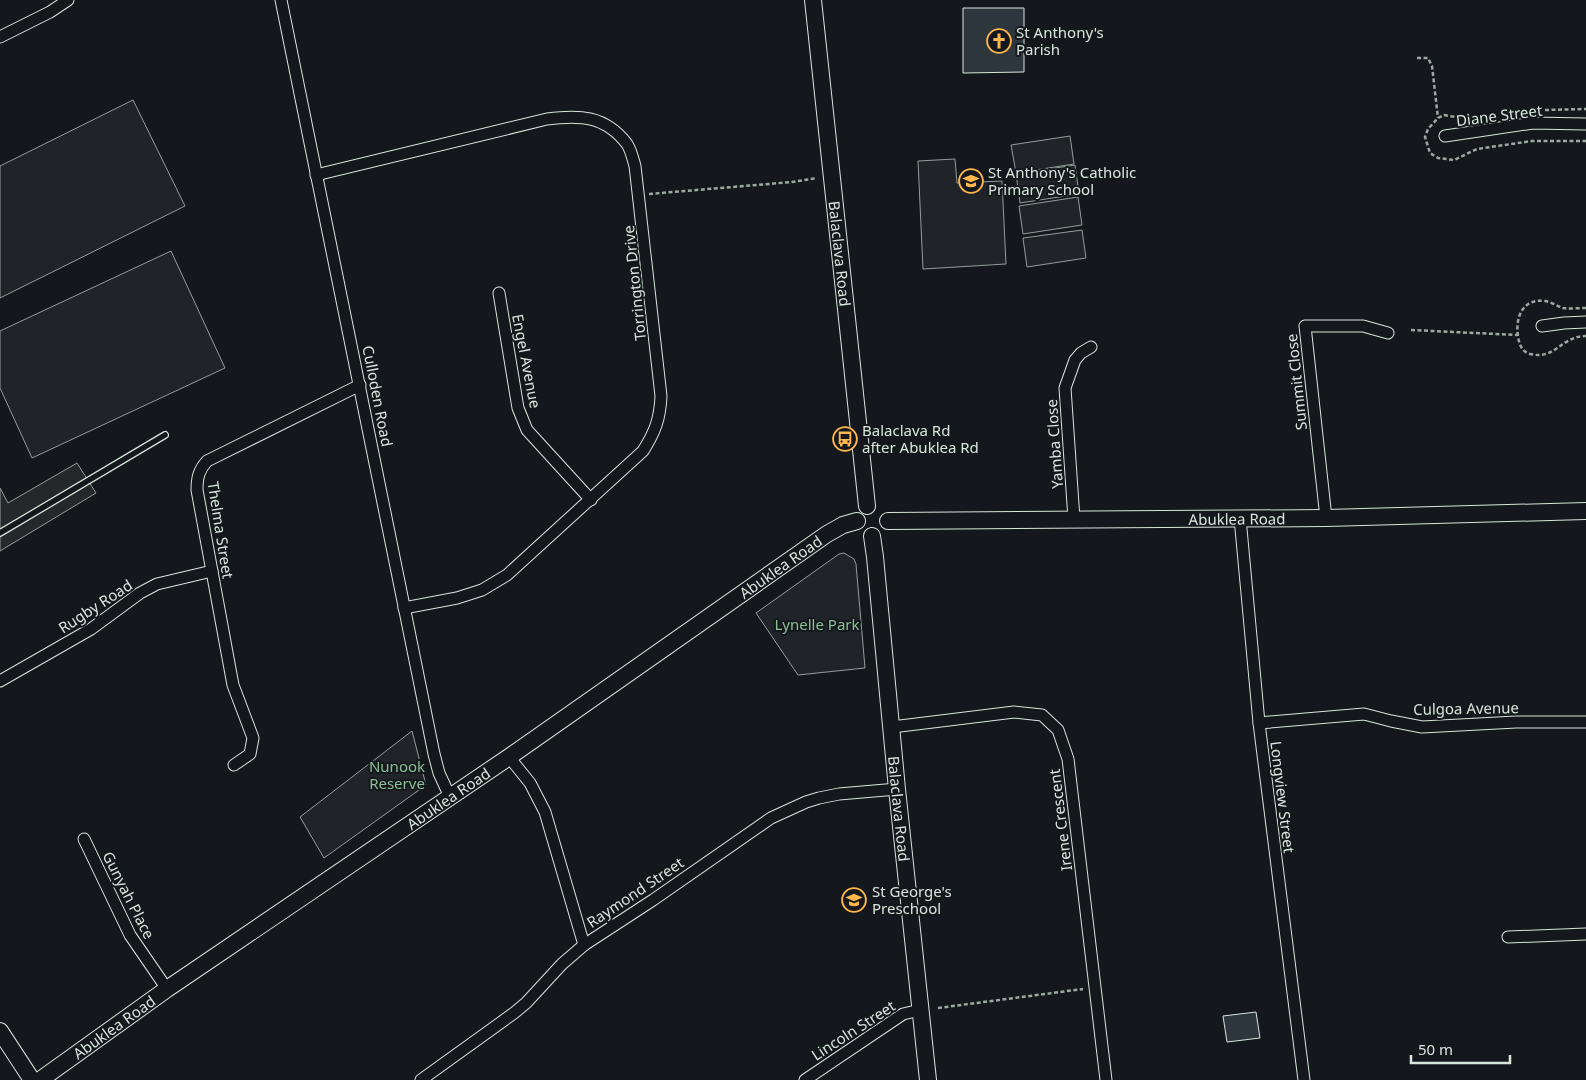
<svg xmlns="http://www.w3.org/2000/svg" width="1586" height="1080" viewBox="0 0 1586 1080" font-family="'Noto Sans',sans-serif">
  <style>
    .green { fill: #202428; stroke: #939e99 }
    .parking { fill: #24282b; stroke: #939e99 }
    .building { fill: #2c363c; stroke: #d8e6dc }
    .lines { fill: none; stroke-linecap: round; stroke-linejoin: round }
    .lane-casing { stroke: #d8e6dc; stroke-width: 8 }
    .street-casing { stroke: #d8e6dc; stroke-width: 13 }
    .secondary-casing { stroke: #d8e6dc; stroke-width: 18 }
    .path { stroke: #9da8a2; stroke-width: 2.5; stroke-dasharray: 4 2.5; stroke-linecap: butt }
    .lane { stroke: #14181c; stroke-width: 5.5 }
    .street { stroke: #14181c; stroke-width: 11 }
    .secondary { stroke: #14181c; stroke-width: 16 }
    .labels { text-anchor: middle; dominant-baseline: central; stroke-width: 4; stroke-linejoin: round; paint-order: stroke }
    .poi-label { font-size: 15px; fill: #d8e6dc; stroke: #14181c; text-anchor: start }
    .street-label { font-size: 15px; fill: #d8e6dc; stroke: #14181c }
    .park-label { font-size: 15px; fill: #8ac095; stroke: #14181c }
  </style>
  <rect width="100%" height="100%" fill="#14181c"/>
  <g class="green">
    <polygon points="133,100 185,206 0,298 0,166"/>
    <polygon points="1070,136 1074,164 1016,173 1011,145"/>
    <polygon points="955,159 957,183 1002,181 1006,264 923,269 918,161"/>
    <polygon points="1075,165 1079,194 1020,203 1016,174"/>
    <polygon points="1078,197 1082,225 1023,234 1019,206"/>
    <polygon points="1082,230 1086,258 1027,267 1023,238"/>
    <polygon points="171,251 225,368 32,458 0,388 0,331"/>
    <polygon points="844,553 854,559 856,564 865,668 798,675 756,613 839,554"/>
    <polygon points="412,731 426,785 324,858 300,817"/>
  </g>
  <polygon class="parking" points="77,463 96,493 0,551 0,488 8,503"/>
  <g class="building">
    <polygon points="963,8 1024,8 1024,72 963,73"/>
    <polygon points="1256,1012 1260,1038 1227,1042 1223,1016"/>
  </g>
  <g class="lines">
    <g class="lane-casing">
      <polyline id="lane" points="0,533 165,435"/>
    </g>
    <g class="street-casing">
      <g id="street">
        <polyline points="281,0 434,754 439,773 450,797"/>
        <polyline points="0,37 50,12 68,0"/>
        <polyline points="1445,136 1533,123 1586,124"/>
        <path d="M316,175L547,119C579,115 605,115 627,144C631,150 633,159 635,166L661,396C660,419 655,432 643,451L507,575L482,590L457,598L404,608"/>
        <polyline points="499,293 518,408 527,430 591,500"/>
        <polyline points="1542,326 1564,323 1586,322"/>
        <polyline points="1240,518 1259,723 1304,1080"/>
        <polyline points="1326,518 1305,326 1363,326 1388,333"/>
        <polyline points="1074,519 1065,388 1075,360 1081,353 1091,347"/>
        <polyline points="0,681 91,629 140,593 157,584 212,571"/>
        <polyline points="1259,723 1364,714 1391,721 1422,727 1516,722 1586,722"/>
        <polyline points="892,727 1014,712 1042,715 1058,730 1068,759 1106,1080"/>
        <polyline points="509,757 530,783 545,812 584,945"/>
        <path d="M234,765L250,754L253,738L233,685L197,490C197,477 199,470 207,461L360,385"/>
        <polyline points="84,839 130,935 167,989"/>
        <polyline points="1508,937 1586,934"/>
        <polyline points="421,1080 514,1013 526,1003 562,964 584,945 653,900 771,818 806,802 819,798 839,794 897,789"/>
        <polyline points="805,1080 903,1014 920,1010"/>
      </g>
    </g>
    <g class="secondary-casing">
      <g id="secondary">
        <path id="s1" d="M813,0L867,506"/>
        <path id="s2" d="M888,521L1326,518L1586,511"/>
        <path id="s3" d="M872,536L875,557L897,789L928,1080"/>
        <polyline points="0,1031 32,1080"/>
        <path id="s4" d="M40,1080L167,989L509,757L827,534L843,525L857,521"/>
      </g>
    </g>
    <g class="path">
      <polyline points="1417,58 1428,58 1432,66 1438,118"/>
      <polyline points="1545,110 1586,109"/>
      <polyline points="1480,117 1467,119 1444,115 1438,118 1428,129 1425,137 1430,153 1438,158 1454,160 1477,149 1532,141 1586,141"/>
      <polyline points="649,194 792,182 817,178"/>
      <path d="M1586,308C1579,308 1570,309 1563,308C1557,306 1551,302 1545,301C1523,298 1515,317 1518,336C1519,344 1522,352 1530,354C1556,360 1561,336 1586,336"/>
      <polyline points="1411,330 1517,335"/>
      <polyline points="938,1008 1083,989"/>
    </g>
    <use href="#lane" class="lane"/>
    <use href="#street" class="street"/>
    <use href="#secondary" class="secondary"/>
  </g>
  <defs>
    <g id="church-ring" transform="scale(1.25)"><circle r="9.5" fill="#14181c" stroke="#ffb74d" stroke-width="1.5"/><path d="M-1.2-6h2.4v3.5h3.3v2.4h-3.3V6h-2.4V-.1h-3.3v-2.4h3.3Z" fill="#ffb74d"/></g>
    <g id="school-ring" transform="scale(1.25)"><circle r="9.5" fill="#14181c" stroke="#ffb74d" stroke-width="1.5"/><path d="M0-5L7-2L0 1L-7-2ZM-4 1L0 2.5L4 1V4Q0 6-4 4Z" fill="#ffb74d"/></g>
    <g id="bus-ring" transform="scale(1.25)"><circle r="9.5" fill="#14181c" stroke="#ffb74d" stroke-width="1.5"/><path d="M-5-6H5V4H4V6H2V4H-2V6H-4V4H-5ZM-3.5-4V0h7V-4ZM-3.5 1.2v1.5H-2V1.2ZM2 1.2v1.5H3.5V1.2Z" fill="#ffb74d"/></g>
  </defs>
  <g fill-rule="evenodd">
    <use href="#church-ring" x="999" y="41"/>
    <use href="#school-ring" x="971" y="181"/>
    <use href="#bus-ring" x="845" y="439"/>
    <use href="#school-ring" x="854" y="900"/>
  </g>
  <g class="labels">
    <g class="poi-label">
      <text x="1016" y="32">St Anthony's<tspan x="1016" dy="17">Parish</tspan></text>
      <text x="988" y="172">St Anthony's Catholic<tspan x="988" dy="17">Primary School</tspan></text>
      <text x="862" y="430">Balaclava Rd<tspan x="862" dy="17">after Abuklea Rd</tspan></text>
      <text x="872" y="891">St George's<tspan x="872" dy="17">Preschool</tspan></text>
    </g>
    <g class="street-label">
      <text transform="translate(1499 115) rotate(-7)">Diane Street</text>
      <text stroke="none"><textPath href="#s1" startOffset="255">Balaclava Road</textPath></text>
      <text transform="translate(634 283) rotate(-96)">Torrington Drive</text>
      <text transform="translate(527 361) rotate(79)">Engel Avenue</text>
      <text transform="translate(1296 382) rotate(-96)">Summit Close</text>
      <text transform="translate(378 396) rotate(79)">Culloden Road</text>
      <text transform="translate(1054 444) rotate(-94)">Yamba Close</text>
      <text stroke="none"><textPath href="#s2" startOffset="349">Abuklea Road</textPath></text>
      <text transform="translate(221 530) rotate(81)">Thelma Street</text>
      <text stroke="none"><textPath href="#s4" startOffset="901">Abuklea Road</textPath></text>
      <text transform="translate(95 606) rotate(-33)">Rugby Road</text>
      <text transform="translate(1466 708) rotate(-1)">Culgoa Avenue</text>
      <text transform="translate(1283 797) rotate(83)">Longview Street</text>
      <text stroke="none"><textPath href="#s4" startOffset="496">Abuklea Road</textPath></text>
      <text stroke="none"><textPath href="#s3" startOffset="274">Balaclava Road</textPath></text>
      <text transform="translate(1060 820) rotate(-97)">Irene Crescent</text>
      <text transform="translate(635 892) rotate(-34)">Raymond Street</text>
      <text transform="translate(129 895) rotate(63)">Gunyah Place</text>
      <text stroke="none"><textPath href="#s4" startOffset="91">Abuklea Road</textPath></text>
      <text transform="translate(853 1030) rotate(-33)">Lincoln Street</text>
    </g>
    <g class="park-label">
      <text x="817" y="624">Lynelle Park</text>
      <text x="397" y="766">Nunook<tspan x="397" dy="17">Reserve</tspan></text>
    </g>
  </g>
  <path d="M1411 1055v8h99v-8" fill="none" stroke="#d8e6dc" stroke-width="2.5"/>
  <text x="1418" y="1055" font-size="15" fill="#d8e6dc" stroke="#14181c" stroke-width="4" paint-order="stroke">50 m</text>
</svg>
